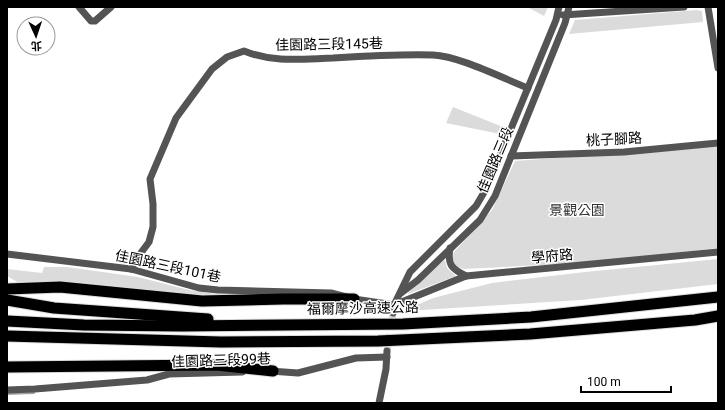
<svg xmlns="http://www.w3.org/2000/svg" width="725" height="410" viewBox="0 0 725 410" font-family="Roboto,'Noto Sans TC',sans-serif">
  <style>
    .green { fill: #dbdbdb }
    .lines { fill: none; stroke-linecap: round; stroke-linejoin: round }
    .stream { stroke: #a2a2a2; stroke-width: 2 }
    .minor-tunnel { stroke: #d9d9d9; stroke-width: 7; stroke-dasharray: 7 3.5; stroke-linecap: butt }
    .highway-casing { stroke: #dbdbdb; stroke-width: 13 }
    .minor { stroke: #545454; stroke-width: 7 }
    .highway { stroke: #000; stroke-width: 11 }
    .labels { text-anchor: middle; dominant-baseline: central; stroke-width: 3; stroke-linejoin: round; paint-order: stroke }
    .street-label { font-size: 14px; fill: #000; stroke: #fff }
    .park-label { font-size: 14px; fill: #323232; stroke: #fff }
  </style>
  <rect width="100%" height="100%" fill="#fff"/>
  <g class="green">
    <polygon points="527,7 548,7 544,16"/>
    <polygon points="697,10 702,11 703,22 569,34 575,20"/>
    <polygon points="453,107 503,127 500,134 446,123"/>
    <path d="M718,146V248L582,263L464,269C454,267 450,262 454,252L492,210L515,161Z"/>
    <polygon points="718,259 718,284 581,300 406,311 410,308 433,298 492,283 585,272"/>
    <polygon points="445,260 447,268 456,276 408,294 418,278"/>
    <polygon points="44,267 67,267 138,277 189,290 228,296 165,292 106,286 19,283 7,276 7,269 42,273"/>
  </g>
  <g class="lines">
    <polyline class="stream" points="7,394 34,393"/>
    <polyline class="minor-tunnel" points="387,351 393,313"/>
    <g class="highway-casing">
      <g id="highway">
        <polyline points="7,289 60,287 202,301 283,299 354,299"/>
        <polyline points="7,300 54,308 208,319"/>
        <polyline points="7,321 84,325 182,326 403,324 531,317 718,297"/>
        <polyline points="7,336 221,342 378,341 530,334 695,320 718,316"/>
        <polyline points="7,367 216,365 273,371"/>
      </g>
    </g>
    <g class="minor">
      <polyline points="79,7 91,21 95,21 111,7"/>
      <polyline points="708,7 718,68"/>
      <polyline points="563,15 684,7"/>
      <polyline points="511,156 624,152 718,143"/>
      <path d="M450,248C447,265 452,269 466,276"/>
      <polyline points="7,254 131,269 199,288 218,290 331,293 354,299 394,305"/>
      <path d="M131,269L137,258L149,242L153,227V204L150,179L176,118L212,69L227,57L244,51C274,63 301,59 333,58C366,56 400,54 433,55C459,56 502,78 528,88"/>
      <polyline points="401,293 418,280 480,220 495,196 565,23 569,7"/>
      <polyline points="394,305 466,276 718,252"/>
      <polyline points="393,313 394,305 410,272 476,206 486,189 556,20 559,7"/>
      <polyline points="270,371 298,373 356,358 387,357"/>
      <polyline points="7,390 35,389 147,380 169,374 242,372"/>
      <polyline points="379,403 386,369 387,351"/>
    </g>
    <use href="#highway" class="highway"/>
  </g>
  <g class="labels">
    <g class="street-label">
      <text transform="translate(329 44) rotate(-1)">佳園路三段145巷</text>
      <text transform="translate(614 139) rotate(-3)">桃子腳路</text>
      <text transform="translate(495 160) rotate(-67)">佳園路三段</text>
      <text transform="translate(552 256) rotate(-5)">學府路</text>
      <text transform="translate(168 266) rotate(12)">佳園路三段101巷</text>
      <text transform="translate(363 308) rotate(-1)">福爾摩沙高速公路</text>
      <text transform="translate(221 360) rotate(-2)">佳園路三段99巷</text>
    </g>
    <g class="park-label">
      <text x="577" y="210">景觀公園</text>
    </g>
  </g>
  <rect width="725" height="410" fill="none" stroke="#000000" stroke-width="16"/>
  <g transform="translate(36 36) rotate(177)"><circle r="19" fill="#ffffff" stroke="#999999"/>
  <path d="M0-3L7 15L0 10L-7 15Z" fill="#000000"/>
  <text y="-6" font-size="11" font-weight="bold" text-anchor="middle" fill="#000000">北</text>
  </g>
  <path d="M581 386v6h90v-6" fill="none" stroke="#000000" stroke-width="2"/>
  <text x="587" y="386" font-size="12" fill="#000000" stroke="#ffffff" stroke-width="3" paint-order="stroke">100 m</text>
</svg>
